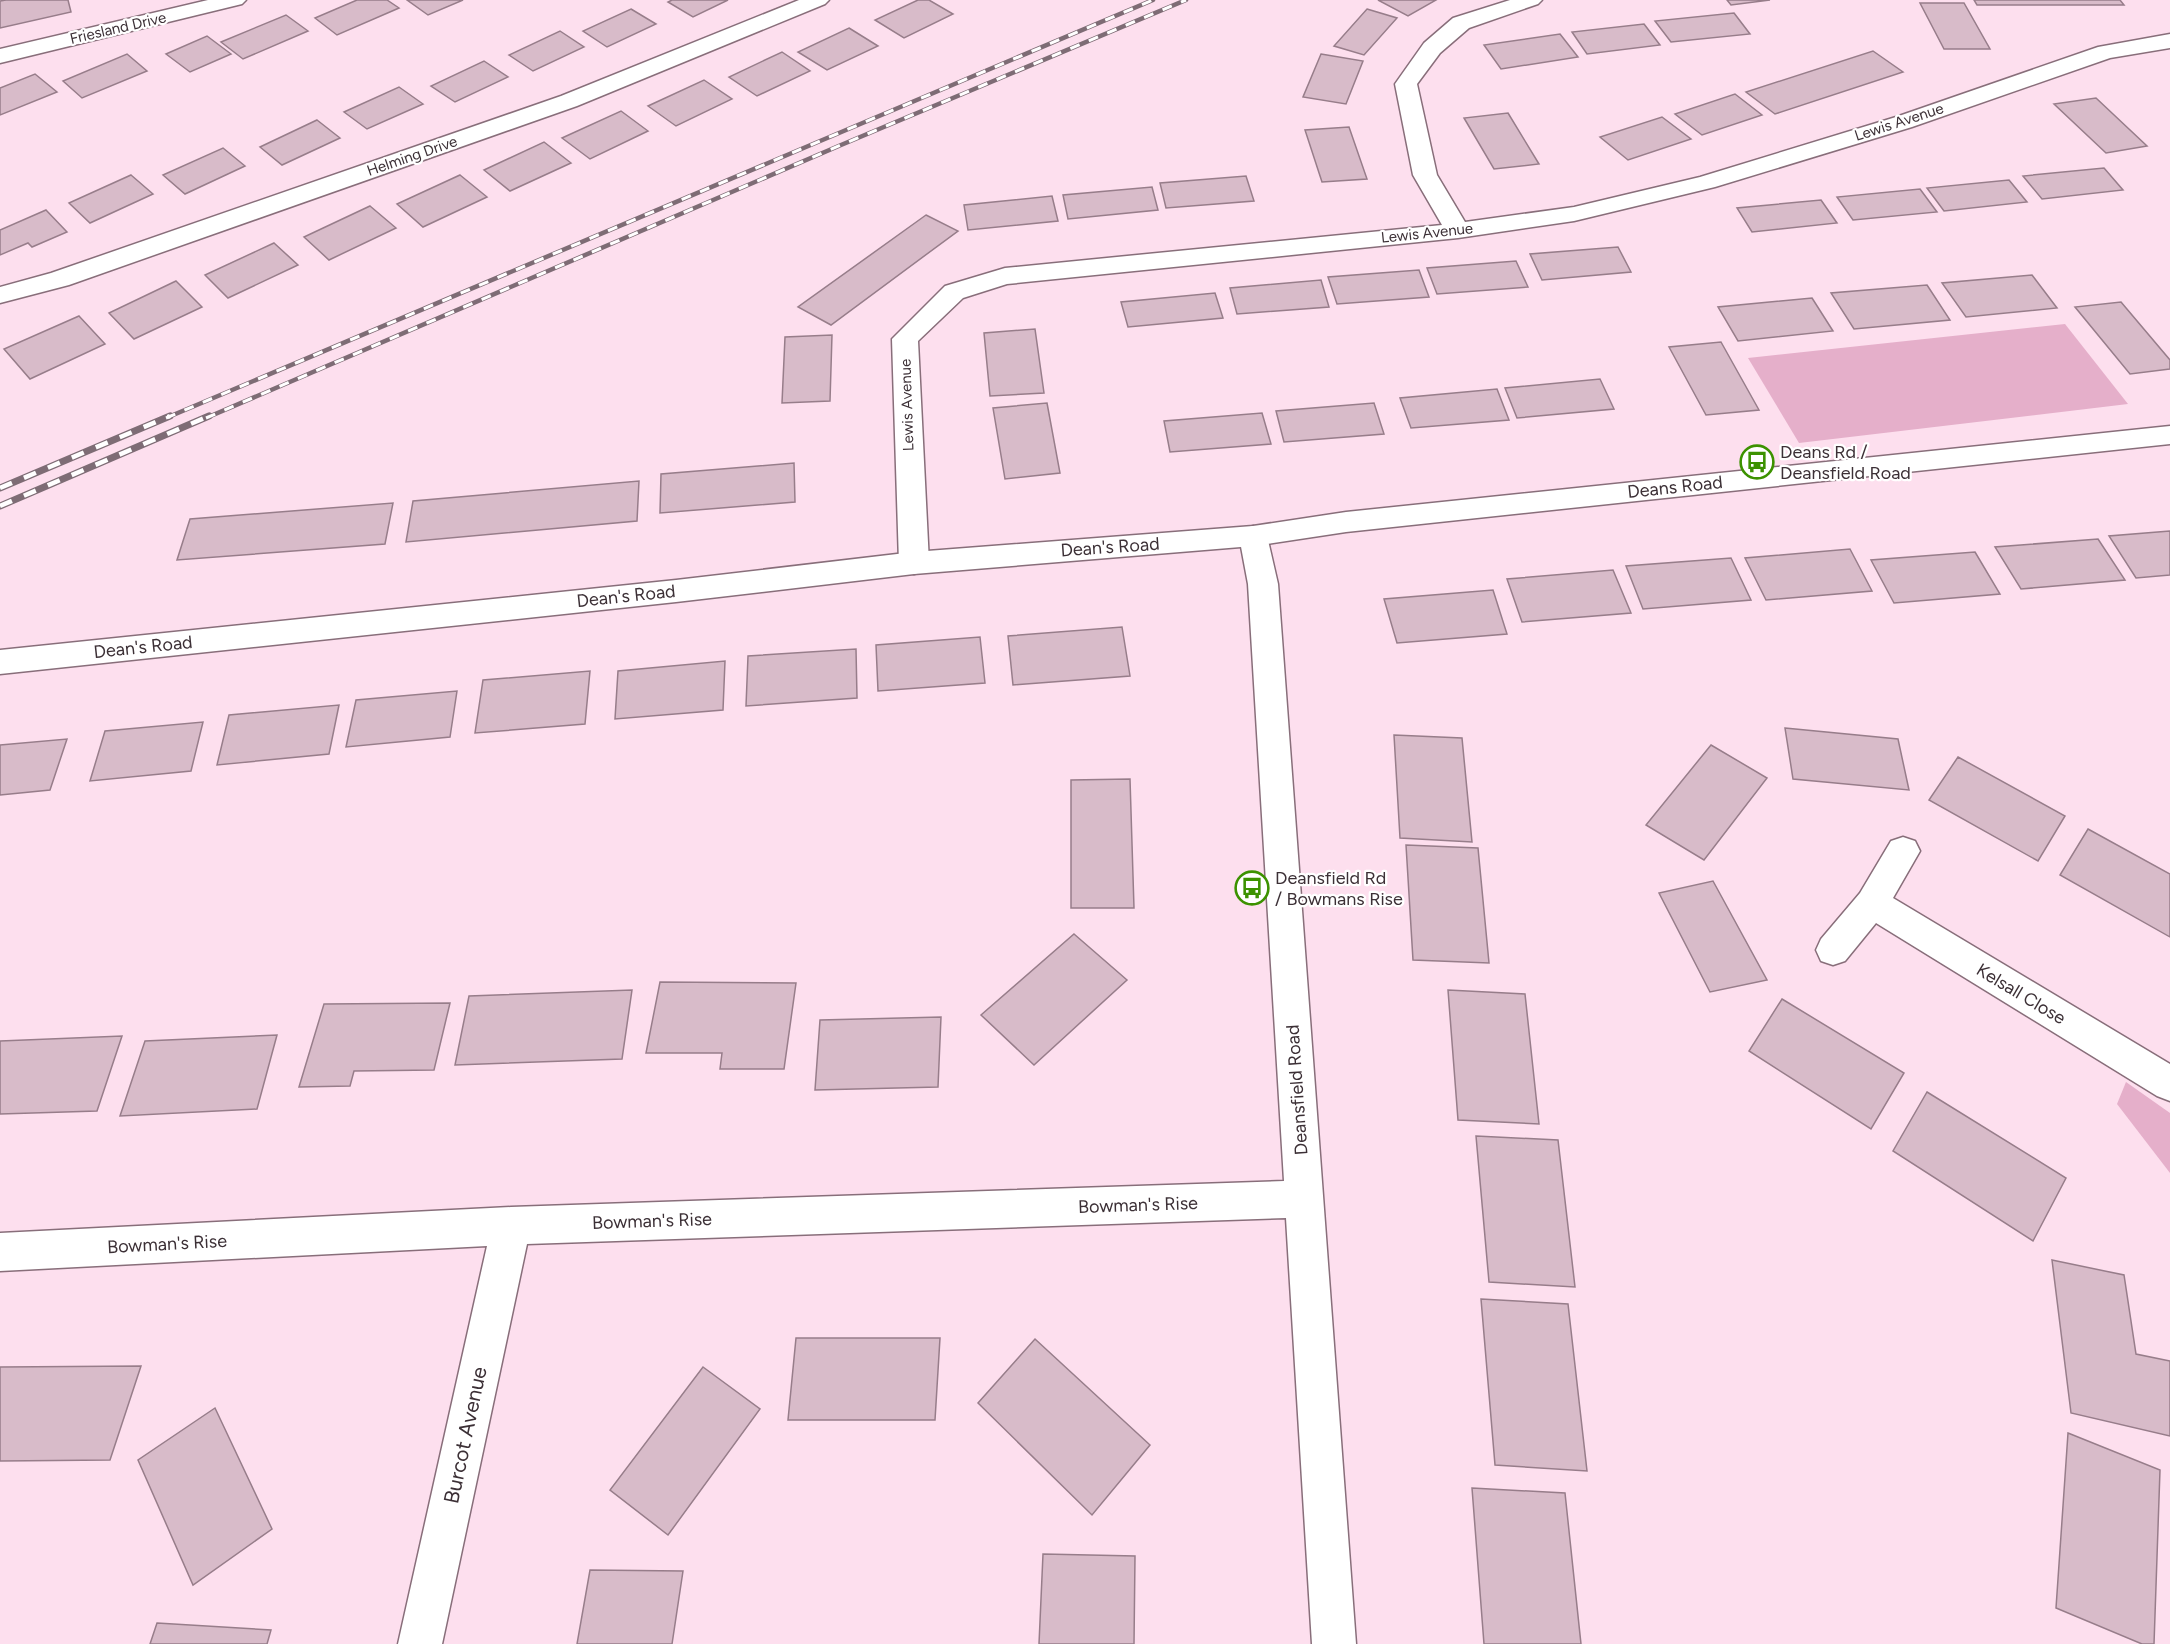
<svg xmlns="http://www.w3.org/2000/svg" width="2170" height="1644" viewBox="0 0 2170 1644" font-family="Figtree,sans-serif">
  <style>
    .green { fill: #e5afca }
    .building { fill: #d8bbc9; stroke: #977d8a; stroke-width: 1.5 }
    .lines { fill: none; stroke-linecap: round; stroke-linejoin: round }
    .street-casing { stroke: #886e7a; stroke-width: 3 }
    .secondary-casing { stroke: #886e7a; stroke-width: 3 }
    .street { fill: #fff; fill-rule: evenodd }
    .secondary { fill: #fff; fill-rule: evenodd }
    .rail-far1-casing { stroke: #7e6c75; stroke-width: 4.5 }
    .rail-casing { stroke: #7e6c75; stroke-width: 7 }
    .rail-far1 { stroke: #fff; stroke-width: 3; stroke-dasharray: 10; stroke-linecap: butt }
    .rail { stroke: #fff; stroke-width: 4.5; stroke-dasharray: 13; stroke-linecap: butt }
    .labels { text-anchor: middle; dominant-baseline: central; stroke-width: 4.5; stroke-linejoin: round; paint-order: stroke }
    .far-street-label { font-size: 15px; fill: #3c3036; stroke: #fff }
    .poi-label { font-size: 18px; fill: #3c3036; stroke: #fff; text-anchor: start }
    .street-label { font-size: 18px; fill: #3c3036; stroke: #fff }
    .near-street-label { font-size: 21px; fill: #3c3036; stroke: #fff }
  </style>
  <rect width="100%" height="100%" fill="#fddfee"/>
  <g class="green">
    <polygon points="2065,324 2128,404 1799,443 1748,358"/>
    <polygon points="2126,1082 2170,1113 2170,1173 2117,1104"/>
  </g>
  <g class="building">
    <polygon points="6,0 68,0 71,12 0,28 0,1"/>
    <polygon points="357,0 387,0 399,8 337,35 315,18"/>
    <polygon points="407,0 463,0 428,15"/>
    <polygon points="672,0 728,0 693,17 668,2"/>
    <polygon points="918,0 929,0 953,14 904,38 875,20"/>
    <polygon points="1378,0 1436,0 1408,16"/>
    <polygon points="1727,0 1770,0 1731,5"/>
    <polygon points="1974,0 2120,0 2124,5 1977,5"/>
    <polygon points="1920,3 1964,3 1990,49 1944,49"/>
    <polygon points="631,9 656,24 607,47 583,31"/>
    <polygon points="1367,9 1397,18 1364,55 1334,46"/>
    <polygon points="1734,13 1750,34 1671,42 1655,21"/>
    <polygon points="286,15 308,31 243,59 221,42"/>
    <polygon points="1644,24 1660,45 1587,54 1572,32"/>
    <polygon points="849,28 878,46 827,70 798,52"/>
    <polygon points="560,31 584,47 533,71 509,55"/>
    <polygon points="1560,34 1578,57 1501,69 1484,45"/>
    <polygon points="207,36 231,54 190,72 166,54"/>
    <polygon points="1873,51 1903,72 1775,114 1746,92"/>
    <polygon points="782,52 810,71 757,96 729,77"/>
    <polygon points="127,54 147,71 82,98 63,81"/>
    <polygon points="1321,54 1363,61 1346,104 1303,97"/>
    <polygon points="484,61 508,77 455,102 431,86"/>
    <polygon points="35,74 57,92 0,115 0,88"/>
    <polygon points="704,80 732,99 676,126 648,106"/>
    <polygon points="399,87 423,104 367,129 344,112"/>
    <polygon points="1735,94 1762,115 1702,135 1675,114"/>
    <polygon points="2096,98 2147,146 2106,153 2054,104"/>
    <polygon points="621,111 648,131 590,159 562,138"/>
    <polygon points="1508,113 1539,164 1494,169 1464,118"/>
    <polygon points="1662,117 1691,139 1628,160 1600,137"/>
    <polygon points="317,120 340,138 282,165 260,147"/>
    <polygon points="1349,127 1367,179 1322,182 1305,130"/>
    <polygon points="544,142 571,163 510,191 484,170"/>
    <polygon points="223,148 245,166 185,194 163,175"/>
    <polygon points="2104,168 2123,190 2042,199 2023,176"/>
    <polygon points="131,175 153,194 90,223 69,203"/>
    <polygon points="460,175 487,197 423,227 397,204"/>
    <polygon points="1246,176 1254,201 1166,208 1160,183"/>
    <polygon points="2009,180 2027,202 1944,211 1927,188"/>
    <polygon points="1152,187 1158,210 1068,219 1063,195"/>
    <polygon points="1920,189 1937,212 1853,220 1837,197"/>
    <polygon points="1052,196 1058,221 968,230 964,205"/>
    <polygon points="1821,200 1837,223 1752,232 1737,208"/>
    <polygon points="370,206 396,228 329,260 304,237"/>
    <polygon points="46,210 67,232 32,247 28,243 0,255 0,230"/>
    <polygon points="926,215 958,231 831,325 798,307"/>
    <polygon points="274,243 298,265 228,298 205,275"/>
    <polygon points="1618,247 1631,272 1542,280 1530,254"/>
    <polygon points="1516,261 1528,287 1437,294 1427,268"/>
    <polygon points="1419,270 1429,297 1337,304 1328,277"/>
    <polygon points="2032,275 2057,308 1966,317 1942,283"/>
    <polygon points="1321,280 1329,307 1237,314 1230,288"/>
    <polygon points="176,281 202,307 134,339 109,313"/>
    <polygon points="1927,285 1950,320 1854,329 1831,293"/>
    <polygon points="1215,293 1223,318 1128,327 1121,302"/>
    <polygon points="1812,298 1833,331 1738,341 1718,307"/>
    <polygon points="2121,302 2170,360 2170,369 2130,374 2075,307"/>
    <polygon points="79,316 105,344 30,379 4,349"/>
    <polygon points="1035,329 1044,393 990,396 984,333"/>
    <polygon points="832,335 830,401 782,403 785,337"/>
    <polygon points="1721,342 1759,410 1706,415 1669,347"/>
    <polygon points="1600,379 1614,409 1517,418 1505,388"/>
    <polygon points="1497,389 1509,420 1411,428 1400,398"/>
    <polygon points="1047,403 1060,473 1005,479 993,408"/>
    <polygon points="1374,403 1384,434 1284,442 1276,411"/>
    <polygon points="1262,413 1271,444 1170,452 1164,421"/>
    <polygon points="794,463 795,502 660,513 661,474"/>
    <polygon points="639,481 637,521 406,542 413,501"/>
    <polygon points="393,503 385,544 177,560 190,519"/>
    <polygon points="2170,531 2170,575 2136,578 2109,536"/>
    <polygon points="2098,539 2125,580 2021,589 1995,547"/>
    <polygon points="1850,549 1872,591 1766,600 1745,558"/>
    <polygon points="1975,552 2000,594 1894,603 1871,560"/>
    <polygon points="1731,558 1751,600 1643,609 1626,566"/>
    <polygon points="1613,570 1631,613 1522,622 1507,579"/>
    <polygon points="1493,590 1507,634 1397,643 1384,599"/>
    <polygon points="1122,627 1130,676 1013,685 1008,636"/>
    <polygon points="980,637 985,683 878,691 876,645"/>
    <polygon points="856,649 857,698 746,706 748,656"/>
    <polygon points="725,661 723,710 615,719 618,671"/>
    <polygon points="590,671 585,724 475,733 483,680"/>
    <polygon points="457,691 450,737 346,747 356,700"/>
    <polygon points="339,705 329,754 217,765 229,715"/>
    <polygon points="203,722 191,771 90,781 105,731"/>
    <polygon points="1785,728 1898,739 1909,790 1793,779"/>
    <polygon points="1394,735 1462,738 1472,842 1400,838"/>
    <polygon points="67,739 50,790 0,795 0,745"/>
    <polygon points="1711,745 1767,778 1704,860 1646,825"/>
    <polygon points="1958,757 2065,816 2038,861 1929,800"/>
    <polygon points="1130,779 1134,908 1071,908 1071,780"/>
    <polygon points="2088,829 2170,874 2170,937 2060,875"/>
    <polygon points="1406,845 1478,848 1489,963 1413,960"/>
    <polygon points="1713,881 1767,980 1710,992 1659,893"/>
    <polygon points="1074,934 1127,980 1034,1065 981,1015"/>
    <polygon points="660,982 796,983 784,1069 720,1069 722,1053 646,1053"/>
    <polygon points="632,990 622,1059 455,1065 469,996"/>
    <polygon points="1448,990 1525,994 1539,1124 1458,1120"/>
    <polygon points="1782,999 1904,1073 1871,1129 1749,1051"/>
    <polygon points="450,1003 434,1070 354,1071 350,1086 299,1087 324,1004"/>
    <polygon points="941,1017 938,1087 815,1090 820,1020"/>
    <polygon points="277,1035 257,1109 120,1116 145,1041"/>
    <polygon points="122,1036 97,1111 0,1114 0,1041"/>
    <polygon points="1927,1092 2066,1178 2033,1241 1893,1151"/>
    <polygon points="1476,1136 1558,1140 1575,1287 1489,1282"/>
    <polygon points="2052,1260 2124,1275 2136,1354 2170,1361 2170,1436 2071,1413"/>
    <polygon points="1481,1299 1568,1304 1587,1471 1495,1465"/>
    <polygon points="796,1338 940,1338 935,1420 788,1420"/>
    <polygon points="1035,1339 1150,1445 1092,1515 978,1403"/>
    <polygon points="141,1366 110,1460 0,1461 0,1367"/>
    <polygon points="703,1367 760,1409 668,1535 610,1490"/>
    <polygon points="215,1408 272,1529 193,1585 138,1460"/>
    <polygon points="2068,1433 2160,1470 2154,1644 2142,1644 2056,1608"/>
    <polygon points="1472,1488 1565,1493 1581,1644 1484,1644"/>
    <polygon points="1043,1554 1135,1556 1134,1644 1039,1644"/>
    <polygon points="590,1570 683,1571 672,1644 577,1644"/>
    <polygon points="157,1623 271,1630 267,1644 150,1644"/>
  </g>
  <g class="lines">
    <g class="street-casing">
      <g id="street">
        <polygon points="208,0 246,0 242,4 0,63 0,49"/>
        <polygon points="799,0 829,0 825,4 577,106 69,285 0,303 0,287 51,273 561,96"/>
        <polygon points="1510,0 1542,0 1538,4 1469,28 1440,53 1417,84 1437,175 1465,222 1574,207 1700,177 1896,117 2098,47 2170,34 2170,48 2110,58 1912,127 1715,187 1574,221 1458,238 1007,284 963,298 918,341 929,563 924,571 914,574 904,571 899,563 892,339 945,286 1005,268 1442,225 1413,175 1395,84 1424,43 1453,18"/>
        <polygon points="1253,526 1263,529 1267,536 1278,584 1356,1644 1312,1644 1286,1218 527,1244 442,1644 398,1644 487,1246 0,1271 0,1233 511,1207 1284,1181 1248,584 1239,536 1243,529"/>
        <polygon points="1903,837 1915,841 1920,851 1893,898 2170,1064 2170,1101 2157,1096 1876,923 1845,961 1833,965 1821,961 1816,950 1821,939 1860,893 1891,841"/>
      </g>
    </g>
    <g class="secondary-casing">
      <polygon id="secondary" points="2170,426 2170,444 1346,532 1253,546 914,574 676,602 0,674 0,650 676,580 914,552 1253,526 1346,512"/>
    </g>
    <use href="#street" class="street"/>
    <use href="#secondary" class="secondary"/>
    <g class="rail-far1-casing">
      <g id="rail-far1">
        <polyline points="166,418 1153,0"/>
        <polyline points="206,418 841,145 1186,0"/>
      </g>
    </g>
    <g class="rail-casing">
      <g id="rail">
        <polyline points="0,488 170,416"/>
        <polyline points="0,506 209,416"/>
      </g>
    </g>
    <use href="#rail-far1" class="rail-far1"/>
    <use href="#rail" class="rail"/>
  </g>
  <defs>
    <g id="bus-ring" transform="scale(1.725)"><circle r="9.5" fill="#fff" stroke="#3c9200" stroke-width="1.5"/><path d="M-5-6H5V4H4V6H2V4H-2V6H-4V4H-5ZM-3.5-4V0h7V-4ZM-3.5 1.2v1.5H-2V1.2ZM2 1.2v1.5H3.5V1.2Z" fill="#3c9200"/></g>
  </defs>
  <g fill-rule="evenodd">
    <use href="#bus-ring" x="1757" y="462"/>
    <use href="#bus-ring" x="1252" y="888"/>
  </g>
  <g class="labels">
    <g class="far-street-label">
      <text transform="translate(118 28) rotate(-13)">Friesland Drive</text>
      <text transform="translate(1899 122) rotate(-18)">Lewis Avenue</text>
      <text transform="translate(412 156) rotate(-19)">Helming Drive</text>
      <text transform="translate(1427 233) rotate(-6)">Lewis Avenue</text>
      <text transform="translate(907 405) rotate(-92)">Lewis Avenue</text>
    </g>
    <g class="poi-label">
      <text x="1780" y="452">Deans Rd /<tspan x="1780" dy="21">Deansfield Road</tspan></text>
      <text x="1275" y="878">Deansfield Rd<tspan x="1275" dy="21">/ Bowmans Rise</tspan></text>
    </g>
    <g class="street-label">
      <text transform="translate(1675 487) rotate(-6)">Deans Road</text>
      <text transform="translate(1110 547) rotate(-4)">Dean's Road</text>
      <text transform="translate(626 596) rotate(-6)">Dean's Road</text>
      <text transform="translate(143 647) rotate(-6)">Dean's Road</text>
      <text transform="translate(2021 994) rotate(31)">Kelsall Close</text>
      <text transform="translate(1297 1090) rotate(-94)">Deansfield Road</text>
      <text transform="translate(1138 1205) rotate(-2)">Bowman's Rise</text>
      <text transform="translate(652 1221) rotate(-2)">Bowman's Rise</text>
      <text transform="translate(167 1244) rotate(-3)">Bowman's Rise</text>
    </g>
    <g class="near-street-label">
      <text transform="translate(465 1435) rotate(-78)">Burcot Avenue</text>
    </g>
  </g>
</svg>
